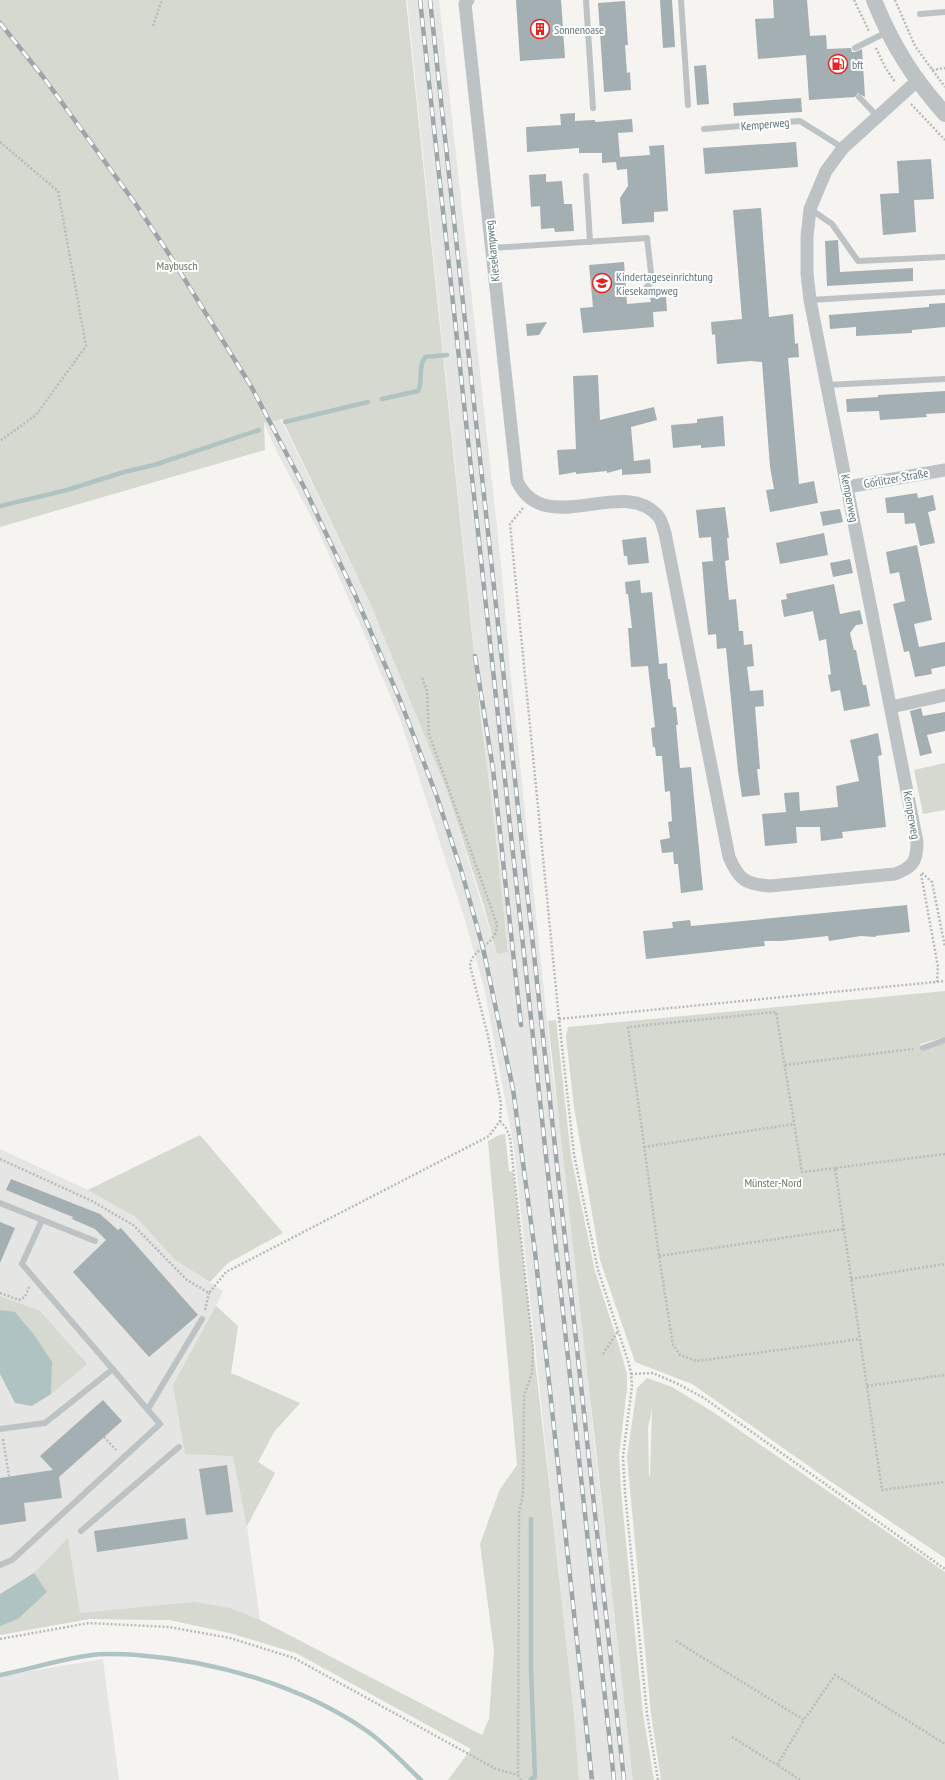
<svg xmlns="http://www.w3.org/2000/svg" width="945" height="1780" viewBox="0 0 945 1780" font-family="'PT Sans Narrow',sans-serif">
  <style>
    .built { fill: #e5e5e4 }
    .green { fill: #d5d9cf; fill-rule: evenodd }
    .water { fill: #b0c3c3 }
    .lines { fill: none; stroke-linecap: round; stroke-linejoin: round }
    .stream { stroke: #b0c3c3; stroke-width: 4.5 }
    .building { fill: #a3afb2 }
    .path { stroke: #b7bbbc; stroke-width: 2.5; stroke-dasharray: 2 2; stroke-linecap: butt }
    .service { stroke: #bdc3c5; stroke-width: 6 }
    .minor { stroke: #bdc3c5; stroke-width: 13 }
    .tertiary { stroke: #bdc3c5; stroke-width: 16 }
    .rail-casing { stroke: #9ca6a9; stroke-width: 4.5 }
    .rail { stroke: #fff; stroke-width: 3; stroke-dasharray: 9; stroke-linecap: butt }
    .labels { text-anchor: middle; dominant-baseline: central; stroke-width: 4; stroke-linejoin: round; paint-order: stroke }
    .poi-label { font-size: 12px; fill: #5f767c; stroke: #fff; text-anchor: start }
    .street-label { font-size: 12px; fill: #5f767c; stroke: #fff }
    .park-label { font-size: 12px; fill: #6b7962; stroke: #fff }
  </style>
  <rect width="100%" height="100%" fill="#f5f4f0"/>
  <g class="built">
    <polygon points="407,0 439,0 501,564 510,669 553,1077 575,1229 593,1431 634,1780 579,1780 574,1715 514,1147 484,987 464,917 401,722 367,640 318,530 277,452 264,423 0,10 268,398 287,432 370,603 446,788 497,954 508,951 476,670"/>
    <polygon points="0,1149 88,1190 137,1218 175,1260 223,1291 216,1306 238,1326 231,1373 300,1403 274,1432 258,1462 275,1473 247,1526 260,1620 255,1640 230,1633 170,1620 89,1619 0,1635"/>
    <polygon points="103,1659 119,1780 0,1780 0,1676"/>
  </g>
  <g class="green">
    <polygon points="0,0 406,0 480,711 495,831 508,952 497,954 483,903 446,788 370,603 282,419 264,423 265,450 0,527"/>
    <polygon points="945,763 945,810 923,814 914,770"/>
    <polygon points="945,991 945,1037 920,1044 923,1048 945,1043 945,1558 830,1481 692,1384 635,1362 600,1260 574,1107 566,1037 568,1027"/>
    <polygon points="556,1020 571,1156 595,1271 622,1356 627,1374 627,1389 619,1455 621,1492 643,1714 654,1780 633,1780 548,1021"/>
    <polygon points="505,1134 509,1171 513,1172 548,1474 574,1715 579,1780 448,1780 471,1749 296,1653 230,1633 170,1620 89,1619 0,1635 0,1626 18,1619 47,1592 34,1573 68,1538 80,1613 194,1602 230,1608 260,1620 482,1735 489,1719 494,1650 480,1544 500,1489 517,1465 488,1141 499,1135"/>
    <polygon points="200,1135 283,1233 228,1263 210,1282 175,1260 137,1218 88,1190"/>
    <polygon points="0,1296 40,1311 87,1364 51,1394 52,1362 15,1312 0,1310"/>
    <polygon points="216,1306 238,1326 231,1373 300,1403 274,1432 258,1462 275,1473 247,1526 233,1456 185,1454 173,1385"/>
    <path d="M647,1378L672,1387L713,1412L945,1572V1780H661L651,1714L627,1457L637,1388ZM652,1409L650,1476H649L648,1428Z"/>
  </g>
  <g class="water">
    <polygon points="0,1310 15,1312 35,1336 52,1362 51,1394 32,1406 15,1403 0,1374"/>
    <polygon points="34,1573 47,1592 18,1619 0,1626 0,1594"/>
  </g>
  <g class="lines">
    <g class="stream">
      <path d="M382,399L418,391C424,379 417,369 425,357L447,355"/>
      <polyline points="285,422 368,402"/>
      <polyline points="0,506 67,490 124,472 154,465 259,430"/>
      <path d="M0,1675C31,1669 61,1659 92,1655C106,1653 123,1654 137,1655C215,1661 303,1686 367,1731C387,1745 404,1764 421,1780"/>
      <polyline points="531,1779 535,1777 531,1670 531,1519"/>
    </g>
  </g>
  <g class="building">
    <polygon points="516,0 561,0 565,58 520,61"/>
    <polygon points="660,0 672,0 675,47 663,48"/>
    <polygon points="773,0 807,0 810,36 826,35 827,49 851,48 852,52 855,52 862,49 865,97 858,93 855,97 809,100 806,55 758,59 755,19 774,18"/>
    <polygon points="625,1 628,45 625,45 627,73 630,72 631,90 604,92 598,3"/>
    <polygon points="706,65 709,104 697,105 694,66"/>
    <polygon points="801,98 802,112 734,116 733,103"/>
    <polygon points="575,113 575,121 595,120 595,122 632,119 633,132 618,133 620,157 650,155 649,146 664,145 668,211 654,212 654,222 622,224 620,198 628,186 627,169 617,170 616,162 602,163 602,153 579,153 579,148 527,152 526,127 561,125 560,114"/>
    <polygon points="796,142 798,167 705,174 703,148"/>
    <polygon points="931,159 934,199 914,200 916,232 883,235 880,194 899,193 897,161"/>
    <polygon points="546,174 546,182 562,181 564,204 572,204 574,231 555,232 554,228 541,229 540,206 531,207 529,175"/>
    <polygon points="761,208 769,317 793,314 795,344 798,343 799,357 788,358 799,484 814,481 818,503 770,512 766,490 774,489 770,467 762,362 750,361 717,364 715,334 712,335 711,322 742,319 733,210"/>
    <polygon points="838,240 840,272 913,268 913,281 827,286 825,241"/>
    <polygon points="624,262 627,304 651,302 650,298 666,297 667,311 653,312 654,327 583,333 580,308 593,307 589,265"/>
    <polygon points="945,303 945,327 912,330 912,333 856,336 856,327 830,329 829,315 929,307 929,304"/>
    <polygon points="547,322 539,335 527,336 526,324"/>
    <polygon points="598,375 600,420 654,407 657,420 631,427 634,461 650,459 651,473 622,475 622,469 607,473 607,471 576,474 576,472 559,475 557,450 576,449 573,376"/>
    <polygon points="945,391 945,413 926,414 927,417 880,420 879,411 847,412 846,399 878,397 878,395"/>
    <polygon points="723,416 725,446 701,448 701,445 673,448 671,425 697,423 697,419"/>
    <polygon points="917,493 918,498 933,495 936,510 928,512 935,543 920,546 915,523 905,524 904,513 887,513 885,498"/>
    <polygon points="725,507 729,538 727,538 729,560 725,561 729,600 736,599 739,631 743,631 744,645 752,644 754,666 747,667 750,691 763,690 764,706 755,707 760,769 757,769 760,795 742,797 738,771 726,648 717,649 716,634 708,635 702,562 713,561 711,537 699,538 696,510"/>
    <polygon points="840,509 843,522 823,526 820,512"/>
    <polygon points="824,533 828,555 780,564 776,543"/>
    <polygon points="646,537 649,563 628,565 627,556 624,556 622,540"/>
    <polygon points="917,545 932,620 914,624 919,647 945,642 945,666 931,669 932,674 915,677 909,651 904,652 893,604 905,601 899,572 890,574 886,552"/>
    <polygon points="850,559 853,573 833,577 830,563"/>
    <polygon points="640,580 641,593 652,592 659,664 667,663 668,679 670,679 673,707 676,707 678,725 676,725 680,768 691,767 703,890 681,893 678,864 674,864 673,852 662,853 660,840 670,838 668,822 672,821 670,791 665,792 662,756 656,756 655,747 653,747 651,728 655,727 648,666 631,667 628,628 632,628 628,594 626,594 625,582"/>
    <polygon points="834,584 840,614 860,610 863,624 856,625 850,633 854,650 856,650 863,685 866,685 870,706 844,711 840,690 831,692 828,675 831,674 826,639 819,641 813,611 784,617 781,600 787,599 786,594"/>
    <polygon points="921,708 923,716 945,712 945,731 927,735 932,753 920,756 910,711"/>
    <polygon points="878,733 882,755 878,756 886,827 842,832 843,838 821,841 820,827 796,827 797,843 765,846 762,814 786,812 784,793 799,792 800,811 838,807 836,786 859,781 850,740"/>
    <polygon points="907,905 910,932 875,936 876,937 861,936 829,941 828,936 781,941 764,941 765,946 646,959 643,931 673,928 672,922 690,920 691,926"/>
    <polygon points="11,1179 100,1214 118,1230 121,1228 198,1315 149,1357 73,1272 106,1240 95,1229 72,1219 73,1217 6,1190"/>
    <polygon points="0,1222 15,1228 0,1263"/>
    <polygon points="103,1400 122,1421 59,1477 62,1498 24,1503 26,1521 0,1525 0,1478 53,1470 40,1456"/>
    <polygon points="227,1465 233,1512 206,1515 199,1469"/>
    <polygon points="185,1518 188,1539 97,1552 94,1531"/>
  </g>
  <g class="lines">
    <g class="path">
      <polyline points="854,0 869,31"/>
      <polyline points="895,0 915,46 945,87"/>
      <polyline points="153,26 162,0"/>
      <polyline points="876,48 885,67 895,82"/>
      <polyline points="932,70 945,68"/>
      <polyline points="911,104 945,140"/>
      <polyline points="0,142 58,191 86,346 36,415 0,441"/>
      <polyline points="523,508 510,524 559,1019 574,1155 598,1270 629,1364 631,1374 632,1386 623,1456 625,1492 647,1714 658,1780"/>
      <polyline points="922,873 932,882 945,947"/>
      <polyline points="921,874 938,967 937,982"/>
      <polyline points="559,1019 945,981"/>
      <polyline points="785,1065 913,1049"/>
      <polyline points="500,1121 506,1128 510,1137 533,1349 532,1373 524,1396 523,1494 519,1512 518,1775 521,1780"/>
      <polyline points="644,1147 794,1124"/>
      <polyline points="945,1154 835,1168 882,1490 945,1482"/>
      <path d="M0,1159L92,1201L133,1225L187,1280L209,1293L226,1272L489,1136L500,1121L501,1104L488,1036L470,966C471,948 497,946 497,924L429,734L427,691L422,677"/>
      <polyline points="835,1168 802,1172 776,1012 628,1027 659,1256 673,1345 680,1355 697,1361 860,1339"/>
      <polyline points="659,1256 844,1229"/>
      <polyline points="851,1279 945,1264"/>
      <polyline points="0,1293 19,1300 25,1297 29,1287"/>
      <polyline points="205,1310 209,1293"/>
      <polyline points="603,1354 618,1331"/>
      <polyline points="631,1374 653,1373 678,1384 704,1398 945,1569"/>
      <polyline points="867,1386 945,1375"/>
      <polyline points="104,1437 116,1450"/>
      <polyline points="3,1439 9,1476"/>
      <polyline points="0,1639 89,1623 169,1627 230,1638 294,1658 496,1769 518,1775"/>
      <polyline points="676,1641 804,1720 835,1675 945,1744"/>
      <polyline points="732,1737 777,1765"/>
      <polyline points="800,1780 777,1765 804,1720"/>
    </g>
    <g class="service">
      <polyline points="586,0 593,108"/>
      <polyline points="681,0 688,105"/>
      <polyline points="920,14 945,12"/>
      <polyline points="855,48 887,32"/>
      <polyline points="859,97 877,116"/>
      <polyline points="704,129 800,121 843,148"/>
      <polyline points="586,176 590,242"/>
      <polyline points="810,209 832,224 858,261 945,257"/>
      <polyline points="491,248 647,238 652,281 643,292"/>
      <polyline points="810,300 945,292"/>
      <polyline points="826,385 945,379"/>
      <polyline points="923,1048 945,1040"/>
      <polyline points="0,1203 95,1241"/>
      <polyline points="148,1409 202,1319"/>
      <polyline points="0,1429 45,1423 113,1369"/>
      <polyline points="81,1531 179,1447"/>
      <polyline points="0,1565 12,1560 160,1424 22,1264 42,1220"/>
    </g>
    <g class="minor">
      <path d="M468,0L465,4L517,481C545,540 623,475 658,516C662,520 663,528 665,533L729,857C739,880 745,884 770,886L895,874C913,867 917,862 917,842L810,300L807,273V237L810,209L826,171L843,148L917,81"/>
      <polyline points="847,487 945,470"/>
      <polyline points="891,707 945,695"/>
    </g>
    <path class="tertiary" d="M874,0C892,45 913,78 945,114"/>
    <g class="rail-casing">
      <g id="rail">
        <polyline points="420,0 614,1780"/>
        <polyline points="430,0 624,1780"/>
        <polyline points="0,23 44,78 137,206 167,251 251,386 305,489 355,595 400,700 437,797 462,873 483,948 513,1089 535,1252 592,1780"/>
        <polyline points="475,656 493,769 521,1025"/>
      </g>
    </g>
    <use href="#rail" class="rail"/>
  </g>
  <defs>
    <g id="building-ring" transform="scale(1)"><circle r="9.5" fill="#fff" stroke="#e42421" stroke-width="1.5"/><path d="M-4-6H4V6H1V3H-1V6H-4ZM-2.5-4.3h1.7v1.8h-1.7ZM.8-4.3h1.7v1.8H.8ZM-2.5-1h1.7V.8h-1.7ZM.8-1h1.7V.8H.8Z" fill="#e42421"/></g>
    <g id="fuel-ring" transform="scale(1)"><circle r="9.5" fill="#fff" stroke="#e42421" stroke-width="1.5"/><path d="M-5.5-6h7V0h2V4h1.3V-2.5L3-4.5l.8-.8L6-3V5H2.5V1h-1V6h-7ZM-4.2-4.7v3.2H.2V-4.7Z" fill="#e42421"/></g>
    <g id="school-ring" transform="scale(1)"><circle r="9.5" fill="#fff" stroke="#e42421" stroke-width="1.5"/><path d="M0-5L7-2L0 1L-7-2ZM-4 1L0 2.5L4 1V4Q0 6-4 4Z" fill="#e42421"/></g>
  </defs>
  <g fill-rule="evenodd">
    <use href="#building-ring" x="540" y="29"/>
    <use href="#fuel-ring" x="838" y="64"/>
    <use href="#school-ring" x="602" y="283"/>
  </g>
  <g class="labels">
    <g class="poi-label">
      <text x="554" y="29">Sonnenoase</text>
      <text x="852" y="64">bft</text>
      <text x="616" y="276">Kindertageseinrichtung<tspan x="616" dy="14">Kiesekampweg</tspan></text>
    </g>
    <g class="street-label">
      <text transform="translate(765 124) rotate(-5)">Kemperweg</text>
      <text transform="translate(492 251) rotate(-96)">Kiesekampweg</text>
      <text transform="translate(896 478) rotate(-10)">Görlitzer Straße</text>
      <text transform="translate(850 498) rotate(79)">Kemperweg</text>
      <text transform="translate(912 815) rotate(80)">Kemperweg</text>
    </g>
    <g class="park-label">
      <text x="177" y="265">Maybusch</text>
      <text x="773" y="1182">Münster-Nord</text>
    </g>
  </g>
</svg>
